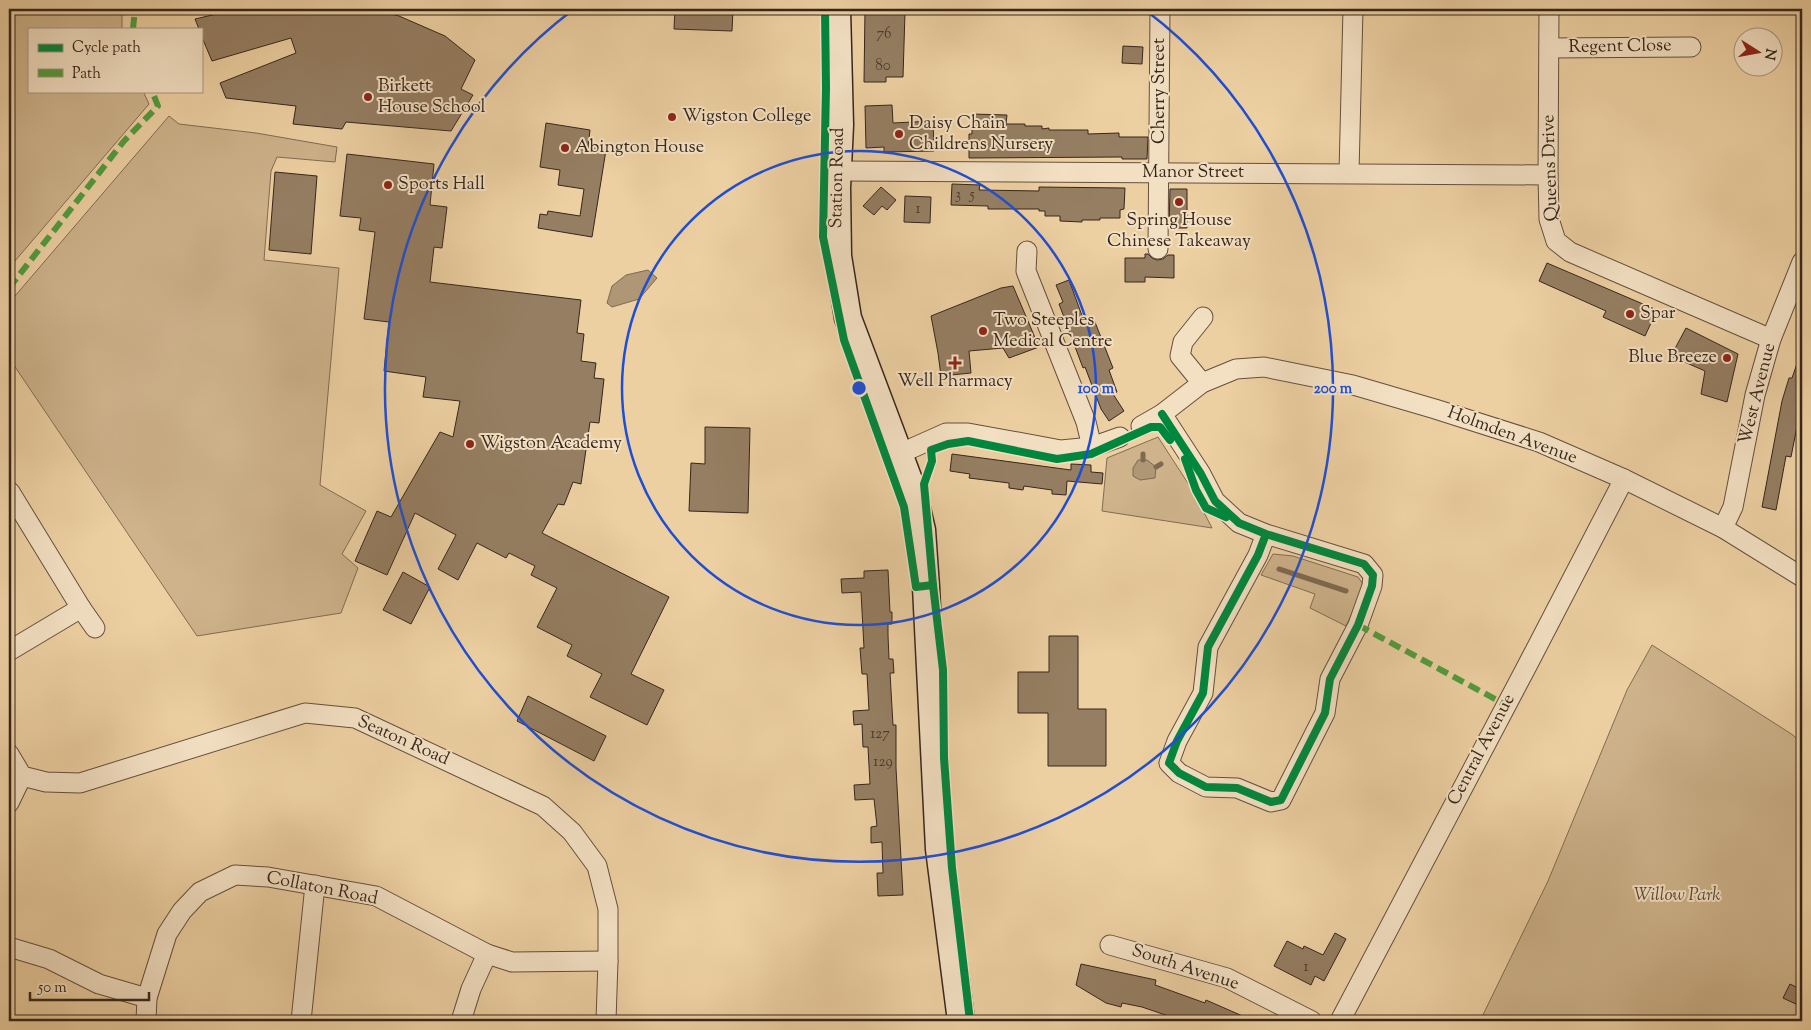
<svg xmlns="http://www.w3.org/2000/svg" width="1811" height="1030" viewBox="0 0 1811 1030" font-family="'Sorts Mill Goudy',serif">
  <style>
    .green { fill: #ceb38b; stroke: #826c54 }
    .water { fill: #af9675; stroke: #7f6952 }
    .lines { fill: none; stroke-linecap: round; stroke-linejoin: round }
    .stream { stroke: #7f6952; stroke-width: 5 }
    .building { fill: #957e62; stroke: #36261d }
    .street-casing { stroke: #64503e; stroke-width: 21 }
    .secondary-casing { stroke: #36261d; stroke-width: 29 }
    .street { stroke: #f3e0c3; stroke-width: 19 }
    .secondary { stroke: #f3e0c3; stroke-width: 26 }
    .quiet { stroke: #519c3f; stroke-width: 6; stroke-dasharray: 12 6; stroke-linecap: butt }
    .cycleway-casing { stroke: #f3e0c3; stroke-width: 11 }
    .cycleway { stroke: #00873e; stroke-width: 8 }
    .ring { fill: none; stroke: #1d4ed8; stroke-width: 2.5 }
    .poi-dot { fill: #8f2418; stroke: #f3e0c3; stroke-width: 2 }
    .labels { text-anchor: middle; dominant-baseline: central; stroke-width: 4; stroke-linejoin: round; paint-order: stroke }
    .number-label { font-size: 15px; fill: #4e3c2e }
    .street-label { font-size: 18px; fill: #36261d; stroke: #f3e0c3 }
    .poi-label { font-size: 18px; fill: #36261d; stroke: #f3e0c3; text-anchor: start }
    .park-label { font-size: 18px; font-style: italic; fill: #5c4938; stroke: #f3e0c3 }
    .centre { fill: #1d4ed8; stroke: #f3e0c3; stroke-width: 2.5 }
    .ring-label { font-size: 15px; text-anchor: middle; font-weight: bold; fill: #1d4ed8; stroke: #f3e0c3; stroke-width: 4; stroke-linejoin: round; paint-order: stroke }
  </style>
  <rect width="100%" height="100%" fill="#edd0a2"/>
  <filter id="stains"><feTurbulence type="fractalNoise" baseFrequency=".004" numOctaves="4"/><feColorMatrix values="0 0 0 0 .2 0 0 0 0 .09 0 0 0 0 .02 0 0 0 .5 -.17"/></filter>
  <radialGradient id="worn" r=".72"><stop offset=".6" stop-color="#630" stop-opacity="0"/><stop offset="1" stop-color="#630" stop-opacity=".3"/></radialGradient>
  <g class="green">
    <polygon points="9,9 122,9 122,29 29,29 29,91 143,91 149,104 9,268"/>
    <polygon points="169,116 179,124 256,133 337,147 335,162 277,157 271,171 264,260 339,268 320,485 366,511 342,554 358,568 341,613 197,636 9,358 9,303"/>
    <polygon points="1158,437 1193,491 1212,528 1102,511 1107,458"/>
    <polygon points="1273,554 1293,556 1358,577 1365,587 1346,626 1310,608 1315,594 1261,575"/>
    <polygon points="1652,645 1793,735 1802,744 1802,1021 1480,1021 1548,881 1627,690"/>
  </g>
  <g class="water">
    <polygon points="648,270 657,278 639,299 612,307 607,303 612,286 626,275"/>
    <polygon points="1138,460 1147,460 1156,467 1155,478 1140,480 1133,476 1133,468"/>
  </g>
  <g class="lines">
    <g class="stream">
      <polyline points="1143,454 1143,460"/>
      <polyline points="1156,467 1161,464"/>
      <polyline points="1279,569 1346,591"/>
    </g>
  </g>
  <g class="building">
    <polygon points="238,9 373,9 399,16 445,36 475,60 461,89 473,95 451,131 346,122 342,129 293,124 296,106 226,98 220,83 296,53 291,38 212,61 201,35 201,29 199,29 195,19"/>
    <polygon points="675,9 733,9 732,31 674,29"/>
    <polygon points="865,9 885,9 885,11 905,12 903,77 886,77 886,82 864,82"/>
    <polygon points="1123,46 1143,47 1142,64 1122,63"/>
    <polygon points="892,105 893,123 933,121 934,151 884,152 884,147 866,148 865,106"/>
    <polygon points="972,114 1007,115 1006,124 1025,124 1025,126 1042,126 1042,129 1049,128 1049,130 1088,130 1088,134 1119,133 1119,137 1148,137 1147,159 1122,159 1122,157 969,158 969,134 972,134"/>
    <polygon points="546,123 590,130 588,147 606,150 592,237 538,228 540,214 547,215 548,211 580,216 584,189 558,185 560,170 540,167"/>
    <polygon points="347,154 434,164 430,205 447,207 442,248 434,247 430,282 581,300 577,333 584,334 581,361 596,363 594,378 604,379 599,423 590,422 581,484 573,482 564,505 558,504 542,533 669,597 631,674 664,690 647,725 590,697 602,674 567,656 572,645 537,627 557,588 531,575 535,566 509,553 506,558 477,543 458,580 438,569 456,535 415,513 387,575 355,561 377,511 391,517 440,432 453,437 460,401 423,397 426,377 384,371 389,322 364,319 375,232 359,230 361,218 340,216"/>
    <polygon points="275,172 317,176 311,254 269,250"/>
    <polygon points="952,184 980,185 979,190 1039,191 1039,187 1125,188 1124,209 1120,210 1120,218 1100,218 1100,220 1082,220 1082,222 1060,221 1060,216 1045,216 1045,211 1039,211 1039,209 988,209 988,206 951,205"/>
    <polygon points="881,187 896,200 887,210 882,206 874,215 863,206"/>
    <polygon points="1170,189 1187,189 1187,228 1169,228"/>
    <polygon points="905,196 931,197 930,223 904,222"/>
    <polygon points="1145,254 1148,254 1152,258 1157,260 1163,259 1168,255 1174,255 1174,278 1145,277 1145,282 1125,282 1125,258 1145,258"/>
    <polygon points="1547,263 1657,310 1645,336 1603,317 1606,311 1539,281"/>
    <polygon points="1069,280 1084,321 1093,317 1113,368 1109,370 1117,392 1113,394 1124,411 1109,421 1101,409 1085,367 1083,368 1059,304 1063,302 1056,285"/>
    <polygon points="1013,286 1039,347 1009,358 1003,348 969,351 971,373 941,376 938,353 931,316 1001,288"/>
    <polygon points="1686,328 1738,354 1727,402 1701,394 1705,371 1671,356"/>
    <polygon points="1800,355 1802,355 1802,401 1791,457 1786,456 1776,510 1762,507 1782,401 1789,378 1792,378"/>
    <polygon points="705,427 750,428 748,513 689,511 691,463 705,464"/>
    <polygon points="952,454 1071,470 1071,464 1091,465 1091,472 1103,473 1102,484 1067,481 1066,495 1052,494 1052,490 1024,486 1023,490 1009,488 1009,483 969,478 970,474 950,471"/>
    <polygon points="888,570 890,612 892,612 892,624 888,624 888,635 889,659 893,659 894,673 890,673 893,725 896,725 896,768 903,895 878,896 877,873 883,873 882,842 871,843 871,827 877,826 874,799 855,800 854,785 870,784 868,747 863,747 862,724 854,725 853,711 869,710 867,674 862,674 860,648 864,648 861,592 842,593 841,579 864,578 864,571"/>
    <polygon points="403,572 430,587 411,624 383,610"/>
    <polygon points="1049,636 1078,636 1078,709 1106,709 1106,766 1048,766 1048,713 1018,713 1018,672 1049,672"/>
    <polygon points="528,696 606,736 594,761 517,721"/>
    <polygon points="1335,933 1346,939 1324,981 1315,976 1311,985 1274,966 1287,941 1303,949 1304,946 1323,955"/>
    <polygon points="1081,964 1156,980 1155,985 1205,1003 1206,1000 1254,1021 1183,1021 1142,1007 1122,1003 1121,1007 1106,1003 1076,985"/>
    <polygon points="1790,984 1802,990 1802,997 1798,1005 1783,998"/>
  </g>
  <g class="lines">
    <g class="street-casing">
      <g id="street">
        <polyline points="1549,9 1548,175 1549,219 1556,241 1570,252 1771,339"/>
        <polyline points="1549,48 1691,47"/>
        <polyline points="838,171 1548,175"/>
        <polyline points="1349,173 1353,9"/>
        <polyline points="1158,249 1160,9"/>
        <polyline points="1027,251 1026,271 1086,422 1092,447"/>
        <polyline points="1202,383 1180,356 1183,342 1203,317"/>
        <polyline points="1162,414 1201,474 1215,501 1239,523 1266,534 1364,564 1373,575 1372,586 1358,625 1330,679 1325,713 1281,800 1271,802 1237,788 1206,787 1179,773 1169,763 1177,741 1203,693 1208,647 1258,555 1266,534"/>
        <polyline points="1141,426 1162,414 1202,383 1236,369 1264,367 1353,385 1435,409 1539,442 1624,479 1723,528 1802,577"/>
        <polyline points="899,454 946,433 968,433 1061,450 1092,447 1120,437"/>
        <polyline points="1723,528 1733,507 1755,395 1771,339 1802,262"/>
        <polyline points="81,608 95,628"/>
        <polyline points="9,651 81,608 10,492"/>
        <polyline points="9,754 22,776 46,782 80,783 305,713 355,718 543,806 572,832 597,866 608,909 608,961 606,1021"/>
        <polyline points="9,803 22,776"/>
        <polyline points="1110,945 1227,978 1312,1021"/>
        <polyline points="9,947 49,959 99,984 147,998"/>
        <polyline points="146,1021 147,998 167,934 182,911 200,892 235,875 268,877 376,896 487,954 512,962 608,961"/>
        <polyline points="301,1021 315,885"/>
        <polyline points="461,1021 471,989 487,954"/>
        <polyline points="1340,1021 1527,666 1624,479"/>
      </g>
    </g>
    <g class="secondary-casing">
      <polyline id="secondary" points="837,9 840,125 837,188 838,256 848,318 912,488 922,530 926,587 939,849 961,1021"/>
    </g>
    <use href="#street" class="street"/>
    <use href="#secondary" class="secondary"/>
    <g class="quiet">
      <polyline points="133,29 135,9"/>
      <polyline points="9,288 124,141 158,106 152,91"/>
      <polyline points="1358,625 1506,705"/>
    </g>
    <g class="cycleway-casing">
      <g id="cycleway">
        <polyline points="825,9 826,88 823,237 844,340 904,507 916,587 933,585 943,670 944,758 952,868 970,1021"/>
        <polyline points="1162,414 1201,474 1215,501 1239,523 1266,534 1364,564 1373,575 1372,586 1358,625 1330,679 1325,713 1281,800 1271,802 1237,788 1206,787 1179,773 1169,763 1177,741 1203,693 1208,647 1258,555 1266,534"/>
        <polyline points="1185,459 1196,490 1206,508 1226,517"/>
        <polyline points="933,585 924,484 932,461 931,450 948,444 968,441 1057,459 1091,454 1151,427 1160,427 1170,440"/>
      </g>
    </g>
    <use href="#cycleway" class="cycleway"/>
  </g>
  <g class="ring">
    <circle cx="859" cy="388" r="237"/>
    <path d="M1144 9A474 474 0 1 1 574 9"/>
  </g>
  <g class="poi-dot">
    <circle cx="368" cy="97" r="5"/>
    <circle cx="672" cy="117" r="5"/>
    <circle cx="899" cy="134" r="5"/>
    <circle cx="565" cy="148" r="5"/>
    <circle cx="388" cy="185" r="5"/>
    <circle cx="1179" cy="202" r="5"/>
    <circle cx="1630" cy="314" r="5"/>
    <circle cx="983" cy="331" r="5"/>
    <circle cx="1727" cy="358" r="5"/>
    <path d="M952.5 355.5h5v5h5v5h-5v5h-5v-5h-5v-5h5z"/>
    <circle cx="470" cy="444" r="5"/>
  </g>
  <g class="labels">
    <g class="number-label">
      <text x="884" y="34">76</text>
      <text x="883" y="66">80</text>
      <text x="958" y="195">3</text>
      <text x="972" y="195">5</text>
      <text x="918" y="209">1</text>
      <text x="880" y="734">127</text>
      <text x="883" y="762">129</text>
      <text x="1306" y="967">1</text>
    </g>
    <g class="street-label">
      <text transform="translate(1620 47) rotate(-1)">Regent Close</text>
      <text transform="translate(1160 91) rotate(-90)">Cherry Street</text>
      <text transform="translate(1551 168) rotate(-92)">Queens Drive</text>
      <text x="1193" y="173">Manor Street</text>
      <text transform="translate(838 178) rotate(-89)">Station Road</text>
      <text transform="translate(1758 394) rotate(-76)">West Avenue</text>
      <text transform="translate(1512 436) rotate(20)">Holmden Avenue</text>
      <text transform="translate(403 741) rotate(24)">Seaton Road</text>
      <text transform="translate(1482 750) rotate(-62)">Central Avenue</text>
      <text transform="translate(322 889) rotate(11)">Collaton Road</text>
      <text transform="translate(1185 968) rotate(18)">South Avenue</text>
    </g>
    <g class="poi-label">
      <text x="378" y="87">Birkett<tspan x="378" dy="21">House School</tspan></text>
      <text x="682" y="117">Wigston College</text>
      <text x="909" y="124">Daisy Chain<tspan x="909" dy="21">Childrens Nursery</tspan></text>
      <text x="575" y="148">Abington House</text>
      <text x="398" y="185">Sports Hall</text>
      <text x="1179" y="221" text-anchor="middle">Spring House<tspan x="1179" dy="21">Chinese Takeaway</tspan></text>
      <text x="1640" y="314">Spar</text>
      <text x="993" y="321">Two Steeples<tspan x="993" dy="21">Medical Centre</tspan></text>
      <text x="1717" y="358" text-anchor="end">Blue Breeze</text>
      <text x="955" y="382" text-anchor="middle">Well Pharmacy</text>
      <text x="480" y="444">Wigston Academy</text>
    </g>
    <g class="park-label">
      <text x="1677" y="896">Willow Park</text>
    </g>
  </g>
  <circle cx="859" cy="388" r="8" class="centre"/>
  <g class="ring-label">
    <text x="1096" y="393">100 m</text>
    <text x="1333" y="393">200 m</text>
  </g>
  <rect width="1811" height="1030" fill="none" stroke="#edd0a2" stroke-width="30"/>
  <rect x="10" y="10" width="1791" height="1010" fill="none" stroke="#36261d" stroke-width="2.5"/>
  <rect x="15" y="15" width="1781" height="1000" fill="none" stroke="#36261d"/>
  <rect x="28" y="28" width="175" height="65" fill="#f3e0c3" stroke="#a79681"/>
  <rect x="38" y="44" width="25" height="8" fill="#00873e" stroke="#a79681"/>
  <text x="72" y="52" font-size="15" fill="#36261d">Cycle path</text>
  <rect x="38" y="69" width="25" height="8" fill="#519c3f" stroke="#a79681"/>
  <text x="72" y="78" font-size="15" fill="#36261d">Path</text>
  <g transform="translate(1758 52) rotate(101)"><circle r="24" fill="#f3e0c3" stroke="#a79681"/>
  <path d="M0-4L9 19L0 12L-9 19Z" fill="#8f2418"/>
  <text y="-8" font-size="14" font-weight="bold" text-anchor="middle" fill="#36261d">N</text>
  </g>
  <path d="M30 992v8h119v-8" fill="none" stroke="#36261d" stroke-width="2.5"/>
  <text x="38" y="992" font-size="15" fill="#36261d" stroke="#f3e0c3" stroke-width="4" paint-order="stroke">50 m</text>
  <rect width="100%" height="100%" filter="url(#stains)"/>
  <rect width="100%" height="100%" fill="url(#worn)"/>
</svg>
